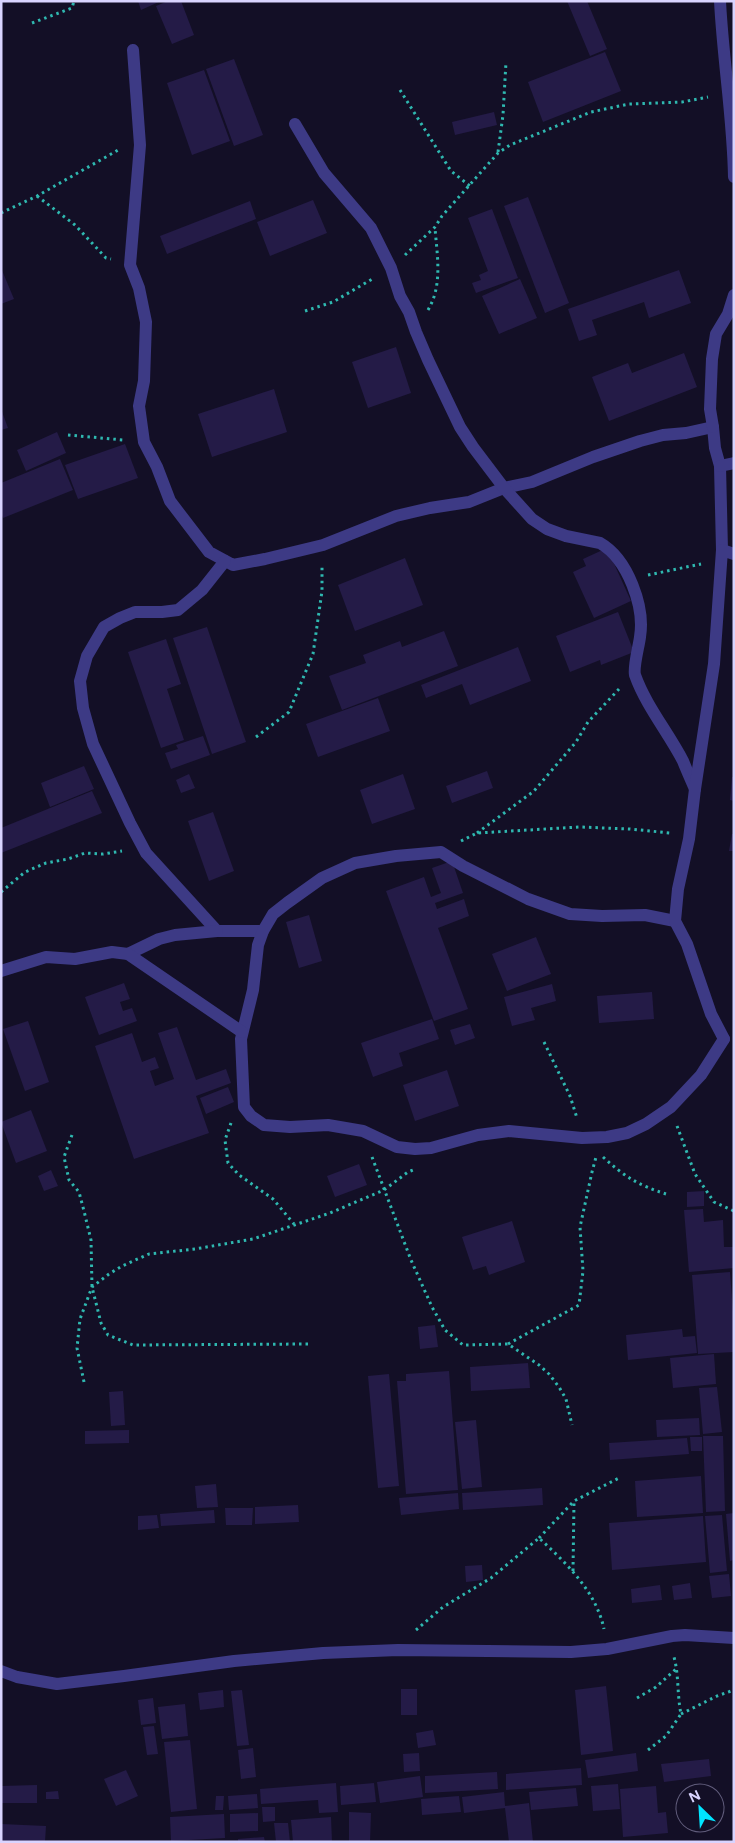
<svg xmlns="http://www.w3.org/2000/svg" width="735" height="1843" viewBox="0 0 735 1843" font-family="Figtree,sans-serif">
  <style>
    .building { fill: #241b47 }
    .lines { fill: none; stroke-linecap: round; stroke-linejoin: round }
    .path { stroke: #2fb8b0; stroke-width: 3; stroke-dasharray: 2.5 4; stroke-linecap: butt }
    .minor { stroke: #3d3a85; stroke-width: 12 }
  </style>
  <rect width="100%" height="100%" fill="#130f26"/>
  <g class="building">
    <polygon points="138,1 161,1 141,10"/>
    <polygon points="168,1 181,1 194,35 172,44 156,6"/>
    <polygon points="567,1 587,1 607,49 590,56"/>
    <polygon points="605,52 621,91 543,122 528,82"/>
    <polygon points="234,59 263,135 234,146 206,69"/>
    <polygon points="204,70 230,141 192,155 167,83"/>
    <polygon points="494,112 497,125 455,135 452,122"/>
    <polygon points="528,197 569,303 545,313 504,206"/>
    <polygon points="313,200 327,233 270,256 257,222"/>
    <polygon points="250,201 256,219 167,254 160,236"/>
    <polygon points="492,209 518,278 476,293 472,283 481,280 479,275 488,271 468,218"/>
    <polygon points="1,268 14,299 1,304"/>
    <polygon points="679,270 691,303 649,318 644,302 592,320 597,335 579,341 568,309"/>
    <polygon points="520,279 537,318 499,334 482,296"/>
    <polygon points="396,347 411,393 368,408 352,362"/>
    <polygon points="684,353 697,387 609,421 592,377 628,363 632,373"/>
    <polygon points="274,389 287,432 212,457 198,414"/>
    <polygon points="1,409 8,428 1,430"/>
    <polygon points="57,432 66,453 26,471 17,450"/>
    <polygon points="125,444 138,478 78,499 65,465"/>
    <polygon points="60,459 73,490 3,518 1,513 1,483"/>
    <polygon points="607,548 631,601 594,618 573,572 586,566 583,559"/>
    <polygon points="405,558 423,605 355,631 338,585"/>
    <polygon points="618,612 634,652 601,665 600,660 570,672 556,636"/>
    <polygon points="207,627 246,742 212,754 173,638"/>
    <polygon points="444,631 458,666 342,710 329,676 366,663 363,655 400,641 402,647"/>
    <polygon points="166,639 181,684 167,689 184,740 161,748 128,652"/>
    <polygon points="518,647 531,681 470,705 462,684 426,698 421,685"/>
    <polygon points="378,698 390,731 318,757 306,724"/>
    <polygon points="203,736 210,755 171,769 165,753 178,749 176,745"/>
    <polygon points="84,766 94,789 50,807 41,783"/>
    <polygon points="487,771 493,788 452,803 446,786"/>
    <polygon points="189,774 195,788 181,793 176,780"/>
    <polygon points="403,774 415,809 372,824 360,790"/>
    <polygon points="732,777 734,777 734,801 730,800"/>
    <polygon points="92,791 102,813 1,853 1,828"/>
    <polygon points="213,812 234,871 209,881 188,821"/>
    <polygon points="732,834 734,834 734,851 729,851"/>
    <polygon points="452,861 463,893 435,903 437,909 464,899 469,916 438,928 468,1009 434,1021 386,891 424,877 431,897 441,893 432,868"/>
    <polygon points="309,915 322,961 299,968 286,922"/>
    <polygon points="536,937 551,974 507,991 492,954"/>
    <polygon points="124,983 130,999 120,1002 123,1011 132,1008 137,1021 99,1035 85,997"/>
    <polygon points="552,984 556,1001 531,1008 535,1020 512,1026 504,997"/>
    <polygon points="652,992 654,1019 599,1023 597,996"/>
    <polygon points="432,1019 439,1039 399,1053 403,1066 373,1077 361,1043"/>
    <polygon points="28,1021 49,1082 25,1091 3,1029"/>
    <polygon points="470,1024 475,1038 455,1045 450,1030"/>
    <polygon points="177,1027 196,1080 226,1069 231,1083 196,1096 209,1133 134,1159 95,1046 132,1033 142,1062 155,1057 159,1068 150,1071 155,1086 174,1079 158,1033"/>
    <polygon points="447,1070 459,1106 415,1121 403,1085"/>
    <polygon points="228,1087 234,1102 206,1114 200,1098"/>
    <polygon points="31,1110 47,1151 16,1163 1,1122"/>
    <polygon points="359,1164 367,1185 335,1197 327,1176"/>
    <polygon points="51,1170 58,1186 44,1191 38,1176"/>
    <polygon points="704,1191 704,1206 687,1207 687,1192"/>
    <polygon points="703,1209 704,1222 723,1220 724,1247 734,1247 734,1268 689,1272 684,1210"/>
    <polygon points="512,1221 525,1262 489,1275 486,1266 473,1270 462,1237"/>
    <polygon points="730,1272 734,1325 734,1352 698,1354 692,1275"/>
    <polygon points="435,1325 438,1347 420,1349 418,1327"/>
    <polygon points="682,1329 683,1337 695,1336 697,1353 628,1360 626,1335"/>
    <polygon points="714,1354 716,1384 673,1388 670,1358"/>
    <polygon points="528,1363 530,1388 471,1391 470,1367"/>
    <polygon points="449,1371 458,1490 406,1494 397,1381 406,1381 406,1374"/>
    <polygon points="389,1374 399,1486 378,1488 368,1376"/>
    <polygon points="717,1387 722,1432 703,1434 699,1388"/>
    <polygon points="123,1391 125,1425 111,1426 109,1392"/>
    <polygon points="699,1418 700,1435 657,1437 656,1420"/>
    <polygon points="476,1420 482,1487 462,1489 455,1422"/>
    <polygon points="129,1430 129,1443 85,1444 85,1431"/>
    <polygon points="703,1436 723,1436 725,1511 706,1512"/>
    <polygon points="690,1437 702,1437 702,1451 691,1451"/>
    <polygon points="687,1438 689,1454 610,1460 609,1443"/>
    <polygon points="701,1476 703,1513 637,1517 635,1481"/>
    <polygon points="216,1484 218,1507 197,1508 195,1486"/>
    <polygon points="542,1488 543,1505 463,1510 462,1493"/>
    <polygon points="458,1493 459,1509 401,1515 399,1498"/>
    <polygon points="298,1505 299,1522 255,1524 255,1507"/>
    <polygon points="225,1508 253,1508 252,1525 226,1525"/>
    <polygon points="214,1510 215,1523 161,1526 160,1514"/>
    <polygon points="734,1513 734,1560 730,1561 726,1514"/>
    <polygon points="157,1515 159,1528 138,1530 138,1516"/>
    <polygon points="722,1515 727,1571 710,1573 705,1516"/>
    <polygon points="703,1516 706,1562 612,1570 609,1523"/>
    <polygon points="482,1565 483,1580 466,1582 465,1566"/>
    <polygon points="729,1574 731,1596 712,1598 709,1576"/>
    <polygon points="690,1583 692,1598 674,1600 672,1586"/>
    <polygon points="660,1585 662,1600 632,1603 631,1589"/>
    <polygon points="606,1686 613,1751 581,1755 575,1690"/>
    <rect x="401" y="1689" width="16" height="26"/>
    <polygon points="223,1690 224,1707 200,1710 198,1693"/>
    <polygon points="242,1690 249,1745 237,1746 231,1691"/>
    <polygon points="153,1698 156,1723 141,1725 138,1700"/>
    <polygon points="185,1704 188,1736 162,1739 158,1707"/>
    <polygon points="154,1726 158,1754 147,1755 143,1727"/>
    <polygon points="433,1730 436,1745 418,1748 416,1733"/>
    <polygon points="190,1740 197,1809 171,1812 164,1742"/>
    <polygon points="253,1748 256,1777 241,1779 238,1750"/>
    <polygon points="419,1753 420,1771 404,1772 403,1754"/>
    <polygon points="636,1753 638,1771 588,1778 585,1760"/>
    <polygon points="709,1759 711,1776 664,1782 661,1764"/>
    <polygon points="581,1768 582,1785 506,1790 506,1774"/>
    <polygon points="126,1770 138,1796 116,1806 104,1779"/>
    <polygon points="497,1772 498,1789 425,1793 425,1776"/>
    <polygon points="420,1776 423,1797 380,1803 377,1782"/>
    <polygon points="336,1783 338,1812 319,1813 318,1800 261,1804 260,1789"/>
    <polygon points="374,1783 376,1802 341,1805 340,1786"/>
    <polygon points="618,1784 620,1809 593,1811 591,1786"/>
    <polygon points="37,1785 37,1803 1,1803 1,1786"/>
    <polygon points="656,1786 658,1813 666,1812 668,1833 623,1837 620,1789"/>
    <polygon points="576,1788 578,1806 531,1810 529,1792"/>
    <polygon points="58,1791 59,1799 46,1799 46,1792"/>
    <polygon points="504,1792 505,1806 529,1803 533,1842 509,1842 505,1808 464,1813 462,1797"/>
    <polygon points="257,1794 258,1808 229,1810 228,1796"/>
    <polygon points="216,1796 224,1796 223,1810 215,1810"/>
    <polygon points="459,1796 461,1812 422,1815 421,1799"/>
    <polygon points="262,1807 275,1807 275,1821 263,1822"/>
    <polygon points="349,1812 371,1813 370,1842 349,1842"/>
    <polygon points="258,1813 258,1831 230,1832 230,1814"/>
    <polygon points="224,1814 225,1838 171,1841 170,1817"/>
    <polygon points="331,1817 332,1842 293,1842 291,1820"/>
    <polygon points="274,1823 288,1823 290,1842 276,1842"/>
    <polygon points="1,1824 46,1826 45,1842 1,1842"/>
    <polygon points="264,1837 265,1842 238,1842 238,1839"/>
  </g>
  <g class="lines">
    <g class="path">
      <polyline points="32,23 72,8 74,1"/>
      <polyline points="400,90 451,171 470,186"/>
      <polyline points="498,152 503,115 506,62"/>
      <polyline points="37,196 75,225 106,258 111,259"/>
      <polyline points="1,213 37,196 120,149"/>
      <polyline points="405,255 435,227 442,216 498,153 510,145 591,112 629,104 682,102 708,97"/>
      <path d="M428,310C443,285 437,255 435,228"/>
      <polyline points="305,311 333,302 374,278"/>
      <polyline points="68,435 123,440"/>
      <polyline points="648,575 701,564"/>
      <polyline points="256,737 289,712 313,654 322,591 322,565"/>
      <polyline points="477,833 534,791 576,742 588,722 619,689"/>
      <polyline points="461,841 477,833 580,827 630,829 670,833"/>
      <polyline points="1,892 25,872 46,863 68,859 85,853 103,854 122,851"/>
      <polyline points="544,1042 570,1096 577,1118"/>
      <polyline points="231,1123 225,1140 228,1163 239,1175 273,1199 294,1224"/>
      <polyline points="677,1126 695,1174 714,1202 734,1211"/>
      <polyline points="72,1135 64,1157 69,1180 79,1192 84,1211 91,1240 92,1287 101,1323 108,1335 133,1345 308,1344"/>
      <polyline points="372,1157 411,1260 432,1307 445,1330 463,1345 508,1344 539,1365 549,1374 559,1387 566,1399 572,1425"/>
      <path d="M603,1157C625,1177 638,1185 666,1194"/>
      <polyline points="508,1344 579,1305 583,1271 580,1227 592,1172 596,1157"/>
      <polyline points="84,1382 77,1348 80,1319 92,1287 109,1274 122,1266 149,1254 195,1249 253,1239 330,1213 384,1190 408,1172 413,1170"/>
      <polyline points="539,1538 574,1501 619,1478"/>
      <polyline points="573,1571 574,1501"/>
      <path d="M416,1630L443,1607L491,1578L539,1538C566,1563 596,1591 604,1629"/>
      <polyline points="637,1698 656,1687 676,1669"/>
      <polyline points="681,1714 717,1696 734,1690"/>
      <path d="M648,1750L666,1736L681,1714C677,1695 679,1675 674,1657"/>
    </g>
    <g class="minor">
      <path d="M720,1C723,60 733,118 734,177"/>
      <polyline points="133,50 140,145 130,265 139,288 146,322 144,381 139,406 144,442 157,467 170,501 209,552 233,565 265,559 323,545 396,516 430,508 469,502 504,488 532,482 593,457 640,441 663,435 686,433 713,427 715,448 720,466 722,550"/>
      <path d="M295,124L324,173L371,228L391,268L400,296L409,312L416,332L428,360L460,427L473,447L504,488L532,519L547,529L566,536L600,543C628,559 645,607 640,637C639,646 633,667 635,675C646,706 668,732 683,761C687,771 691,780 695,789"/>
      <polyline points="713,427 710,409 712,359 716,334 728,314 734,295"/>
      <polyline points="720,466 734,463"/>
      <polyline points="225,561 202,590 178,610 162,612 135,612 120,618 104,627 87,656 80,681 83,708 93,744 130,823 146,853 217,931 263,931"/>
      <polyline points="675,921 645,915 602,916 570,914 528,899 463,866 441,852 396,856 355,863 322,878 287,903 273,914 263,931 258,945 253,990 241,1039 244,1107 251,1116 264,1125 290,1127 328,1125 363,1131 397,1147 415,1149 431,1148 478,1135 509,1131 582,1138 607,1137 627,1133 646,1124 671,1107 701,1075 724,1039"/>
      <polyline points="128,954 159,939 175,935 217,931"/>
      <polyline points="1,971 46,957 75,959 112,952 128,954 242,1032"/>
      <polyline points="724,1039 711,1014 687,944 675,921 678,889 689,839 695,789 714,664 722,550 734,554"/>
      <polyline points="1,1671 17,1677 57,1684 124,1676 234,1661 323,1653 398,1650 571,1652 607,1649 672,1636 685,1635 734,1638"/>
    </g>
  </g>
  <rect width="735" height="1843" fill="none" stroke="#d9d4ff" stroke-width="5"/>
  <g transform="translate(700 1808) rotate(335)"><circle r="24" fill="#130f26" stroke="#625e7d"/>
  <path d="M0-4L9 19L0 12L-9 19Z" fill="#00e5ff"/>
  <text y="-8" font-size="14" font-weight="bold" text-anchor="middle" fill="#d9d4ff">N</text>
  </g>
</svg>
